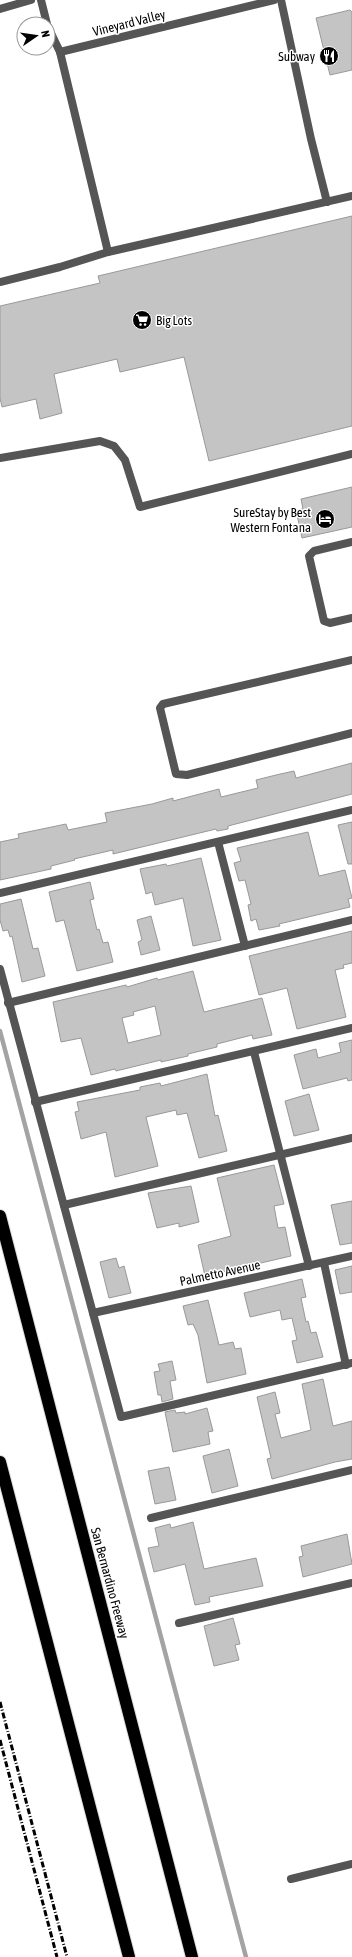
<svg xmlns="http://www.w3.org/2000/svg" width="352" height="1957" viewBox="0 0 352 1957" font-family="'Asap Condensed',sans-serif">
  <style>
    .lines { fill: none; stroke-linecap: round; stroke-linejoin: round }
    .stream { stroke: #a3a3a3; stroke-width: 4.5 }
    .building { fill: #c4c4c4; stroke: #999; fill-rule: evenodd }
    .highway-casing { stroke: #dbdbdb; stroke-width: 14 }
    .lane { stroke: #555; stroke-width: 8 }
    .highway { stroke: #000; stroke-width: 12 }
    .rail { stroke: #000; stroke-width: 3; stroke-dasharray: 6 2 1 2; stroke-linecap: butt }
    .labels { text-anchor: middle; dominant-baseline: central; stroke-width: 3; stroke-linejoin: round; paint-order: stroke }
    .street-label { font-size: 13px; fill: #000; stroke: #fff }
    .poi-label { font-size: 13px; fill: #000; stroke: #fff; text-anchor: end }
  </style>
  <rect width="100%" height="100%" fill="#fff"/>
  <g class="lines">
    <polyline class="stream" points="0,1031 246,1957"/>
  </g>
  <g class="building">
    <polygon points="350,10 352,12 352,70 330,75 316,18"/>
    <polygon points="352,216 352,426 209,461 184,357 120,372 117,359 54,374 62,413 40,419 36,399 2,407 0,398 0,306 100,283 98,276"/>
    <polygon points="352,487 352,527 302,538 296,510 303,509 301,499"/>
    <polygon points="352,763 352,794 228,826 228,829 217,831 216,829 113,854 113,850 74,859 75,860 51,866 51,869 0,880 0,842 19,838 18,834 66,824 68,830 107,822 105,813 152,804 173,798 173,801 219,789 221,797 258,788 256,780 276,775 294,771 296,778"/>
    <polygon points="352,822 352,864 348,864 338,825"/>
    <polygon points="308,832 319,876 345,870 352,898 348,899 350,907 279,924 280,926 259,930 256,919 251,921 248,905 251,904 245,880 239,881 234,863 241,861 237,848"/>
    <polygon points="201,858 221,940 193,946 183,898 155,905 152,892 146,894 140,869 166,864 167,866"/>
    <polygon points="90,882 94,899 90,900 97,930 99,929 103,943 108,942 113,962 77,971 64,920 56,922 49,892"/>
    <polygon points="21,899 33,949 38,948 45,976 22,982 12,936 10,937 8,930 3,931 0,920 0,904"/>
    <polygon points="151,916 160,950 141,955 138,942 142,940 137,920"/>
    <polygon points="352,931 352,963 343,965 344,968 335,970 346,1017 297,1029 287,988 259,995 249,956"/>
    <path d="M193,971L204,1012L262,998L272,1035L253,1039L252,1035L217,1044V1047L188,1054V1056L161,1062V1060L116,1071L115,1069L91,1075L81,1038L61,1042L53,1002L126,985L127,987L157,978L158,980ZM155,1006L161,1035L128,1043L122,1018L134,1015L133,1012Z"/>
    <polygon points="352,1040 352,1080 348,1081 347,1078 303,1089 294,1055 316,1049 318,1058 341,1052 339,1043"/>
    <polygon points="207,1074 215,1116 218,1115 227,1151 199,1158 187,1113 177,1115 176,1110 146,1117 158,1166 115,1177 106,1132 81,1139 75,1112 79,1111 77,1102 140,1090 140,1087 160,1083 161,1086"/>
    <polygon points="309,1094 319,1130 294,1136 285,1101"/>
    <polygon points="274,1165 284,1204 274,1206 278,1228 285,1227 291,1256 205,1276 198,1245 231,1236 217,1178"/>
    <polygon points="191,1186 199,1222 179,1227 179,1223 157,1228 148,1193"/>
    <polygon points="352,1201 352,1243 340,1245 331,1205"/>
    <polygon points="116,1258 119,1268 124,1266 131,1293 109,1298 100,1262"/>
    <polygon points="352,1266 352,1292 340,1294 335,1270"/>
    <polygon points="302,1279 306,1297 301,1298 306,1322 308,1321 311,1333 316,1332 323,1357 297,1363 292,1341 297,1340 292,1318 282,1320 280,1310 250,1317 244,1293"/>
    <polygon points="208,1300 219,1345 233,1342 235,1349 241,1348 246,1374 207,1383 198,1335 193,1324 188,1325 183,1306"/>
    <polygon points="172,1361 176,1380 170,1381 173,1399 162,1402 161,1395 158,1395 154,1372 160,1371 158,1364"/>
    <polygon points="323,1379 333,1426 352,1421 352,1459 335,1462 272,1479 267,1459 271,1458 257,1397 275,1392 280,1413 275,1414 281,1438 311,1430 302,1384"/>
    <polygon points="207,1408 213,1431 208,1432 210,1444 173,1452 165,1412 175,1410 176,1413 185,1412 185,1414"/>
    <polygon points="229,1449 238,1486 212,1493 203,1456"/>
    <polygon points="169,1467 176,1500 155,1504 148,1471"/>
    <polygon points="193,1522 204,1569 256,1558 263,1586 209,1597 210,1602 195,1605 185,1564 154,1572 148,1548 159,1546 155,1528 170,1524 171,1528"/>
    <polygon points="347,1534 352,1564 303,1577 299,1557 303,1556 301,1546"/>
    <polygon points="233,1618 240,1644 235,1645 239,1660 214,1666 204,1626"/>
  </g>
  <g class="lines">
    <g class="highway-casing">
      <g id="highway">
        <polyline points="0,1216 192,1957"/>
        <polyline points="0,1462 129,1957"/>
      </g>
    </g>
    <g class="lane">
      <polyline points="41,0 47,24"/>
      <polyline points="281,0 311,139 327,202"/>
      <polyline points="0,9 31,0"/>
      <polyline points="48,27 60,52 108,252 352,196"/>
      <polyline points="60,52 274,0"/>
      <polyline points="0,282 60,267 108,252"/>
      <polyline points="0,458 100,441 114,446 125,460 140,507 352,454"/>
      <polyline points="352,542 314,551 309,556 324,621 330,623 352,618"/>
      <polyline points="352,660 163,704 160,708 176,774 187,775 352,733"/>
      <polyline points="218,842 245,946"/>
      <polyline points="0,893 352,810"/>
      <polyline points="0,969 121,1417 352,1363"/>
      <polyline points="8,1003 352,920"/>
      <polyline points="254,1052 309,1266"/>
      <polyline points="35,1102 352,1028"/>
      <polyline points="64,1205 352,1138"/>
      <polyline points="324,1263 346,1365"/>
      <polyline points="93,1313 352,1256"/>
      <polyline points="151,1518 352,1470"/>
      <polyline points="179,1623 352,1583"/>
      <polyline points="291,1879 352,1864"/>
    </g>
    <use href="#highway" class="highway"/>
    <g class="rail">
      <polyline points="0,1702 67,1957"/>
      <polyline points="0,1740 57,1957"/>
    </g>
  </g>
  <defs>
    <g id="restaurant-disc" transform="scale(1)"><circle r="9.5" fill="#000" stroke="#fff"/><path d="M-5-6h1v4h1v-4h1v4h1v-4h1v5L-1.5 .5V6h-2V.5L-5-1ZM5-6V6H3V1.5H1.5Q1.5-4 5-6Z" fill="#fff"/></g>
    <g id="supermarket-disc" transform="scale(1)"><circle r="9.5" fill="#000" stroke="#fff"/><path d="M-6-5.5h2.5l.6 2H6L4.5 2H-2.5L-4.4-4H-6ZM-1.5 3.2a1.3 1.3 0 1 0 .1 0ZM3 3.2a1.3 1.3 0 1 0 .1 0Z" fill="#fff"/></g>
    <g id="hotel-disc" transform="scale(1)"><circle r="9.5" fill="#000" stroke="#fff"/><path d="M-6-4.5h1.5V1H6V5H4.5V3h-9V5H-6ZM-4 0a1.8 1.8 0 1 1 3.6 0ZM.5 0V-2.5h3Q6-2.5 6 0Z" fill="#fff"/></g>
  </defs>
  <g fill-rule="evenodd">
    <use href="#restaurant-disc" x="329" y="56"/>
    <use href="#supermarket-disc" x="142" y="320"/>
    <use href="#hotel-disc" x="325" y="519"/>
  </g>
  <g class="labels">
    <g class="street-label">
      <text transform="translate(129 23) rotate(-14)">Vineyard Valley</text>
      <text transform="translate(220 1273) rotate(-12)">Palmetto Avenue</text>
      <text transform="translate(110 1583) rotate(75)">San Bernardino Freeway</text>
    </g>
    <g class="poi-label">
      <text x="315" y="56">Subway</text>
      <text x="156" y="320" text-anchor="start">Big Lots</text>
      <text x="311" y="512">SureStay by Best<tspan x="311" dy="15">Western Fontana</tspan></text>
    </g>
  </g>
  <g transform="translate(36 36) rotate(77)"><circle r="19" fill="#ffffff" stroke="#999999"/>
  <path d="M0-3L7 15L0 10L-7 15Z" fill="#000000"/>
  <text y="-6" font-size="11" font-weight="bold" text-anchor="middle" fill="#000000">N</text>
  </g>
</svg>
